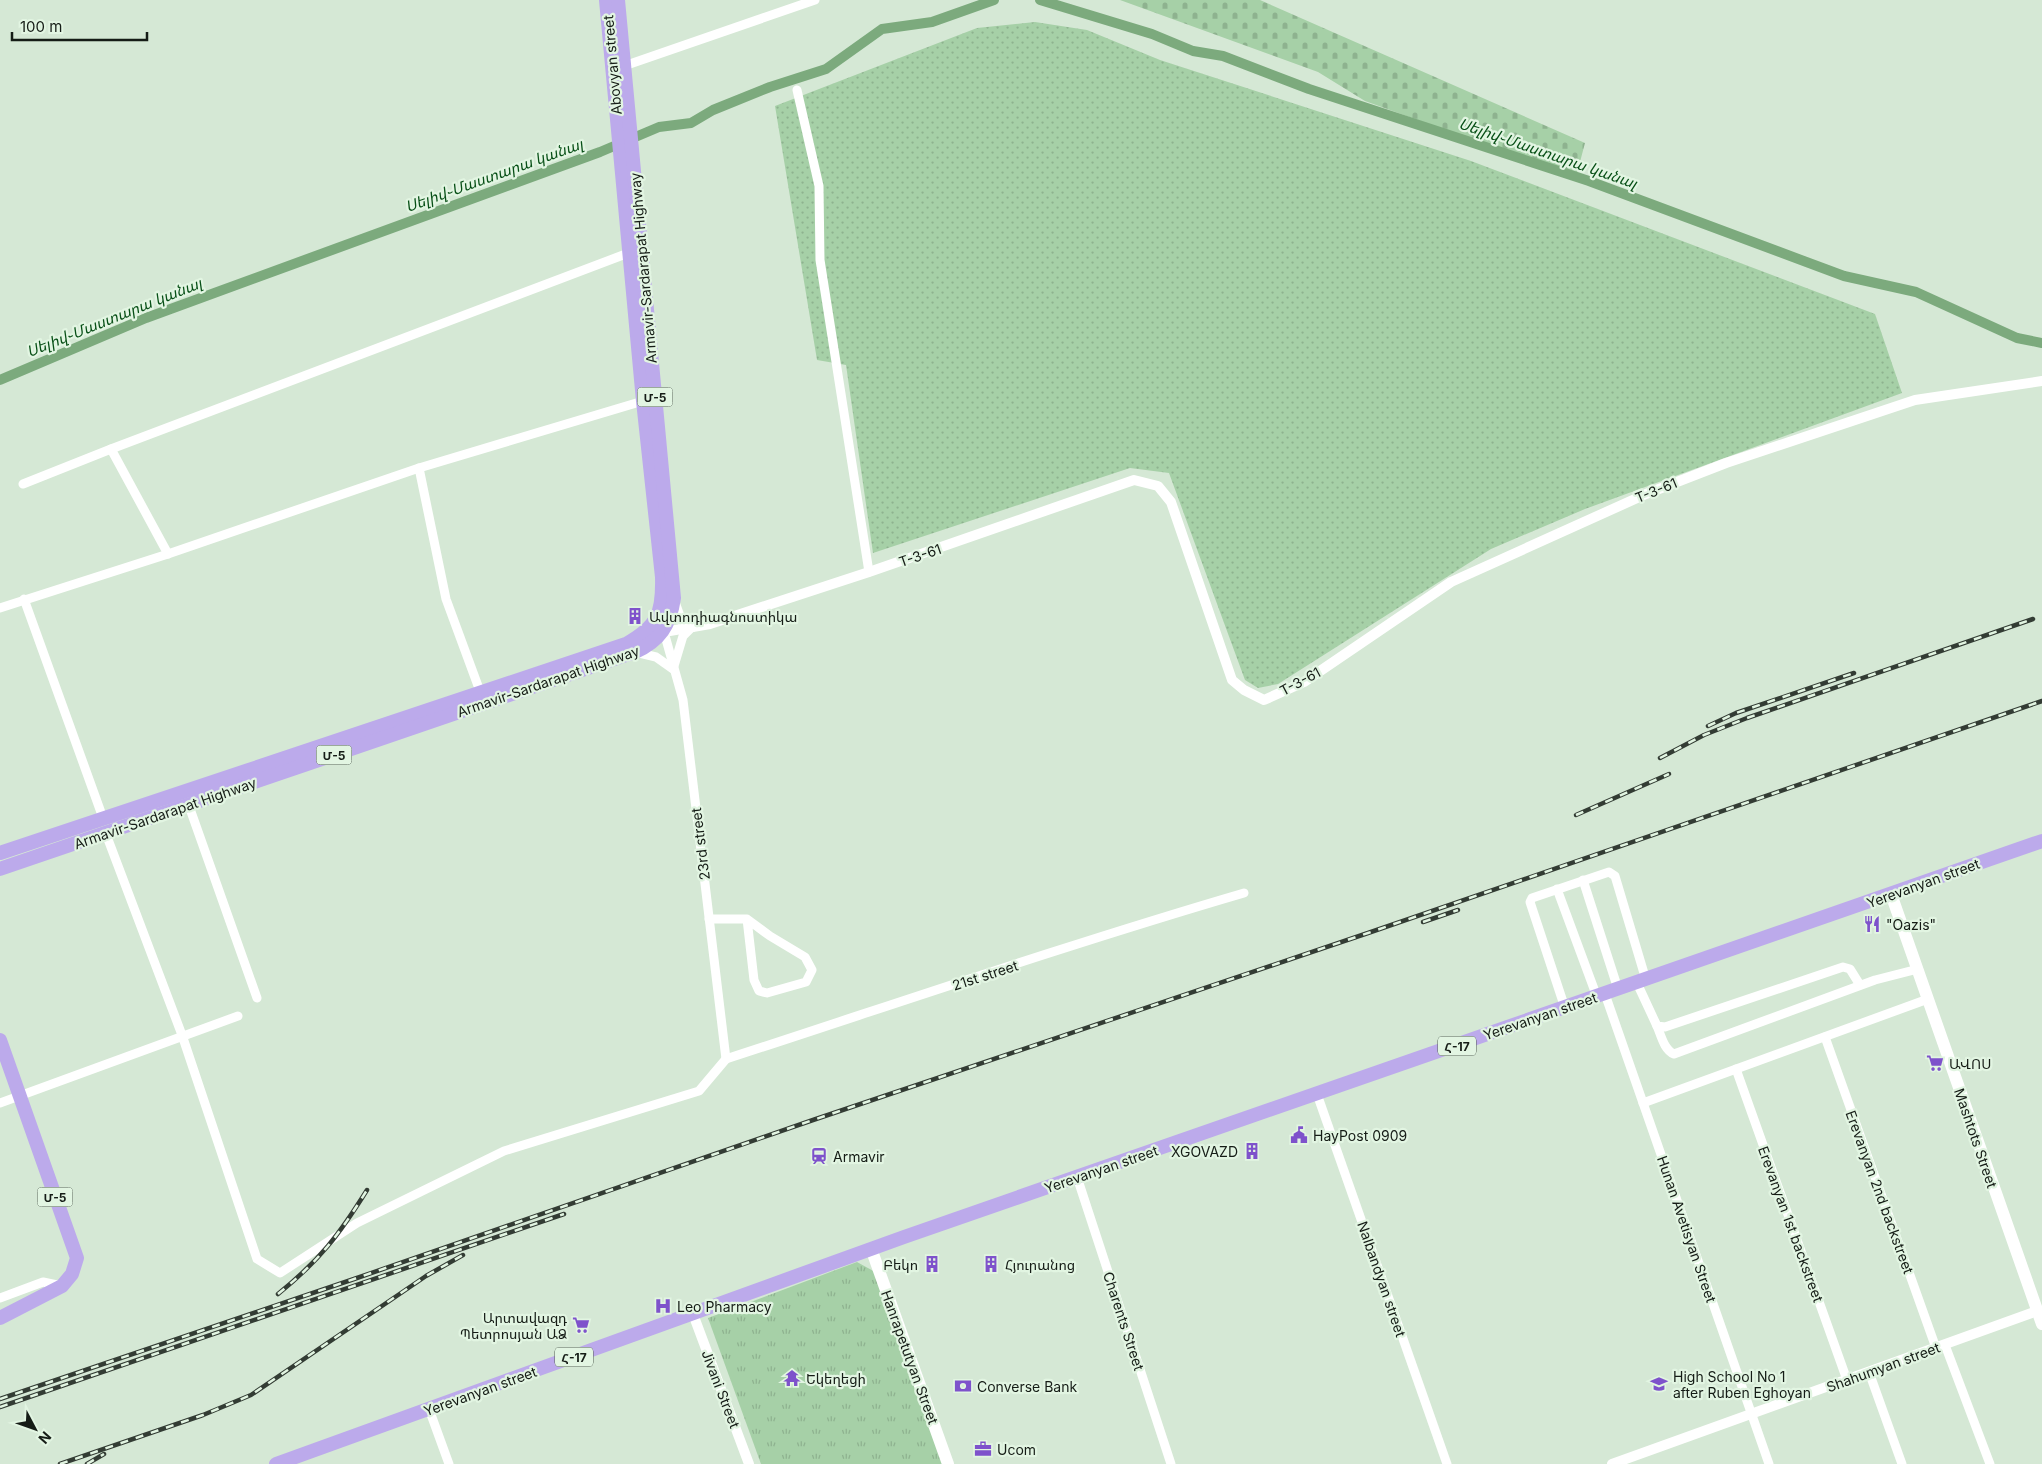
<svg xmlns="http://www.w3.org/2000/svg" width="2042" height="1464" viewBox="0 0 2042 1464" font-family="Inter,'Noto Sans Armenian',sans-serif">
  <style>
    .cemetery { fill: url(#cemetery-stones) }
    .park { fill: url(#park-tufts) }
    .garden { fill: url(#garden-dots) }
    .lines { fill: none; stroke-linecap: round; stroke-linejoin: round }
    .canal { stroke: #7caa7d; stroke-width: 10 }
    .minor { stroke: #fff; stroke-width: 9 }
    .tertiary { stroke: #fff; stroke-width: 10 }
    .secondary { stroke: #fff; stroke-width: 12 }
    .trunk { stroke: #bcaaeb; stroke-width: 14 }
    .rail-casing { stroke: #333c34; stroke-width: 4.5 }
    .rail { stroke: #e2f5e2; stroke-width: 2.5; stroke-dasharray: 8; stroke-linecap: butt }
    .labels { text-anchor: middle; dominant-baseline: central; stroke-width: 4.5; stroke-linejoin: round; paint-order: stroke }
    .shield { fill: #e2f5e2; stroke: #525d53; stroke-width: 1 }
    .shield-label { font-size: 12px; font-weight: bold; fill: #151c16 }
    .street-label { font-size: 14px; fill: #151c16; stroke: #e2f5e2 }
    .poi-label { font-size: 14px; fill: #151c16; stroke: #e2f5e2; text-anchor: start }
    .water-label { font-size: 15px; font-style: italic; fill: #074f16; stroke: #e2f5e2 }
  </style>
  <defs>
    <pattern id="cemetery-stones" width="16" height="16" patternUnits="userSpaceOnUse" patternTransform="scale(1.25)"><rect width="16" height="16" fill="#a6d0a7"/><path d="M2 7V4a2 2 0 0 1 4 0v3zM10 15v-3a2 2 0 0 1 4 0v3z" fill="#8eb28f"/></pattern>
    <pattern id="park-tufts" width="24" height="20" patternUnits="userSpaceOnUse" patternTransform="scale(1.25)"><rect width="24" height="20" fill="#a6d0a7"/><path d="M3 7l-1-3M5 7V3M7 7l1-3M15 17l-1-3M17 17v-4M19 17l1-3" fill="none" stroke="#8eb28f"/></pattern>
    <pattern id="garden-dots" width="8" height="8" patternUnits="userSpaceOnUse" patternTransform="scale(1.25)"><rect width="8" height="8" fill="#a6d0a7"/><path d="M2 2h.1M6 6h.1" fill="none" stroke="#8eb28f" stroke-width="1.8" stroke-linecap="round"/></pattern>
  </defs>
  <rect width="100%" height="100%" fill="#d5e8d5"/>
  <polygon class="cemetery" points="1120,0 1260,0 1585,143 1576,177 1365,101 1318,72"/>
  <polygon class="park" points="857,1262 877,1273 944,1464 761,1464 708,1318"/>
  <polygon class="garden" points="1035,22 1087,30 1160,60 1471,161 1875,314 1902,393 1585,509 1491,549 1278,684 1258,688 1245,680 1169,473 1130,468 873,553 846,365 817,360 775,106 977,28"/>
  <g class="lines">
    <g class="canal">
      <polyline points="1040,0 1152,34 1193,51 1223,56 1309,89 1589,181 1844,276 1916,292 2017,338 2042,343"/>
      <polyline points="0,380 146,318 600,152 659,127 691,123 713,110 770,87 826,69 882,29 932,22 994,0"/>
    </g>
    <g class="minor">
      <polyline points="624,66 815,0"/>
      <polyline points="797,90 819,186 820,260 869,572"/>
      <polyline points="111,449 168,554"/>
      <polyline points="419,468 446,599 481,694"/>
      <polyline points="23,484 111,449 631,252"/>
      <polyline points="24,599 103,818"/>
      <polyline points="0,608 168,554 419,468 643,401"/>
      <polyline points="664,632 683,700 726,1059"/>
      <polyline points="635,652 656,657 673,669"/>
      <polyline points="674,666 683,636 692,627"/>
      <polyline points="189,806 257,998"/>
      <polyline points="106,834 182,1035 257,1259 280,1273 357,1223 504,1151 699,1091 726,1059"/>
      <polyline points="1583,880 1618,989"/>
      <polyline points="1557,889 1597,997"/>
      <polyline points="709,919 747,919 770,936 805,957 812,970 806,982 767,993 759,991 754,980 747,919"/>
      <polyline points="1637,983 1657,1026 1665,1027 1843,967 1850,969 1860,985"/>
      <polyline points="1605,994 1769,1464"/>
      <polyline points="1565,1008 1530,902 1532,898 1609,872 1615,876 1646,980"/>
      <path d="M1657,1026C1661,1035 1664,1050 1674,1054L1875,980L1918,969"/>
      <polyline points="1825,1037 1936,1348"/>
      <path d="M726,1059C898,1003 1070,944 1244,893"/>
      <polyline points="1736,1069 1847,1380"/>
      <polyline points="1317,1094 1447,1464"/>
      <polyline points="0,1103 238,1016"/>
      <polyline points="1643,1103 1928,999"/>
      <polyline points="1077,1177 1171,1464"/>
      <polyline points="0,1298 43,1282 62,1286"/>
      <polyline points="1945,1345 1990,1464"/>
      <polyline points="1869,1372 1902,1464"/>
      <polyline points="429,1409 449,1464"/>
    </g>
    <g class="tertiary">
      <polyline points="674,601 681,620 692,627"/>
      <polyline points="664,632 710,624 869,572 1134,480 1158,486 1171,502 1232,680 1244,690 1264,700 1304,682 1451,582 1646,494 1726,463 1915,400 2042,381"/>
      <polyline points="693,1314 749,1464"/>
      <polyline points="1612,1464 2037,1311"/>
    </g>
    <g class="secondary">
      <polyline points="1891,894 2042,1324"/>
      <polyline points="872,1251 948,1464"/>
    </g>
    <g class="trunk">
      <path d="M0,853L626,644C658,626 663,613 662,577L643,401L606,0"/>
      <path d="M0,869L635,652C660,641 670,625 674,598L618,0"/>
      <polyline points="0,1040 77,1258 72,1274 62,1286 0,1318"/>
      <polyline points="276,1464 904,1237 2042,841"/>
    </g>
    <g class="rail-casing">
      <g id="rail">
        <polyline points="1708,726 1736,713 1854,673"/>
        <polyline points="1660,758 1704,735 1747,718 2033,619"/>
        <polyline points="1576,815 1669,774"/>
        <polyline points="1423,922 1458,910"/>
        <path d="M278,1294C320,1260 339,1235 367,1190"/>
        <polyline points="0,1399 354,1279 813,1120 1368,933 2042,701"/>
        <polyline points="0,1407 564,1214"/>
        <polyline points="60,1464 203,1415 251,1395 426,1276 463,1255"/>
        <polyline points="87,1464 104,1454"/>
      </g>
    </g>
    <use href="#rail" class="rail"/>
  </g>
  <defs>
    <g id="building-bare" transform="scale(1.35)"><path d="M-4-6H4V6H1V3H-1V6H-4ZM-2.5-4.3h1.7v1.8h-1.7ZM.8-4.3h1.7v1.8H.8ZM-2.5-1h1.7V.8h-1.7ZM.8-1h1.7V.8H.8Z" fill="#7e52cb" stroke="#e2f5e2" stroke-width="2.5" paint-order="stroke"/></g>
    <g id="restaurant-bare" transform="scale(1.35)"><path d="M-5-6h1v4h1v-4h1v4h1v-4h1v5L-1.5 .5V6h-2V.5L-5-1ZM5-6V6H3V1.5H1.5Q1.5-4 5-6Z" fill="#7e52cb" stroke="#e2f5e2" stroke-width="2.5" paint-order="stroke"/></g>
    <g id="supermarket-bare" transform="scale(1.35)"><path d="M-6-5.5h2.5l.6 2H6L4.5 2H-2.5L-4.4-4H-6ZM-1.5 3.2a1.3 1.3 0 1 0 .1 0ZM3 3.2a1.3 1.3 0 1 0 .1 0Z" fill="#7e52cb" stroke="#e2f5e2" stroke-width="2.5" paint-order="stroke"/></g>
    <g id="civic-bare" transform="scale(1.35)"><path d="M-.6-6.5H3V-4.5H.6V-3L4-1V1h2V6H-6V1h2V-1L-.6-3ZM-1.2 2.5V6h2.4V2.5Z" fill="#7e52cb" stroke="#e2f5e2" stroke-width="2.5" paint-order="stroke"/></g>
    <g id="station-bare" transform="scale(1.35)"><path d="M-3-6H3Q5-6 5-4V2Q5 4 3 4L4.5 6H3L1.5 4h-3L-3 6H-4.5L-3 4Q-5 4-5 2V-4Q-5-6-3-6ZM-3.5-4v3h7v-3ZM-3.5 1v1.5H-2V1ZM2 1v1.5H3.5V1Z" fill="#7e52cb" stroke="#e2f5e2" stroke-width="2.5" paint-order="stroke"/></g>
    <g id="hospital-bare" transform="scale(1.35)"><path d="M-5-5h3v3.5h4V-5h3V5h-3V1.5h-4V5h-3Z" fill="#7e52cb" stroke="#e2f5e2" stroke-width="2.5" paint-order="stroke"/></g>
    <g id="temple-bare" transform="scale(1.35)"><path d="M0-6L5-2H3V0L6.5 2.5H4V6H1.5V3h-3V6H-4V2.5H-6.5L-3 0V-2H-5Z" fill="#7e52cb" stroke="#e2f5e2" stroke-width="2.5" paint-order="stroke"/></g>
    <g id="school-bare" transform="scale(1.35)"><path d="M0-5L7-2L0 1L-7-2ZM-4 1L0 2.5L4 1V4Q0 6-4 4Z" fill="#7e52cb" stroke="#e2f5e2" stroke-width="2.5" paint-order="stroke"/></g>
    <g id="bank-bare" transform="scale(1.35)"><path d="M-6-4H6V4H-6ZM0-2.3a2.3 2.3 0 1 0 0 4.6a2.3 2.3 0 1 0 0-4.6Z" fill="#7e52cb" stroke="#e2f5e2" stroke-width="2.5" paint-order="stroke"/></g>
    <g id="office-bare" transform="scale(1.35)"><path d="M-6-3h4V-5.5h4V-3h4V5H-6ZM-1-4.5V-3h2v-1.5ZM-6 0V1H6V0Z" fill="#7e52cb" stroke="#e2f5e2" stroke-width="2.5" paint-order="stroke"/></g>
  </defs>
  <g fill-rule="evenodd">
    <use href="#building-bare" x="635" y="616"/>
    <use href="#restaurant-bare" x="1872" y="924"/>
    <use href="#supermarket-bare" x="1935" y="1063"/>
    <use href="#civic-bare" x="1299" y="1135"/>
    <use href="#building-bare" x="1252" y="1151"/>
    <use href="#station-bare" x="819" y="1156"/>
    <use href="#building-bare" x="932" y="1264"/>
    <use href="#building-bare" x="991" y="1264"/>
    <use href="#hospital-bare" x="663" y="1306"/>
    <use href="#supermarket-bare" x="581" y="1325"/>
    <use href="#temple-bare" x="792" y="1378"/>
    <use href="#school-bare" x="1659" y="1384"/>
    <use href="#bank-bare" x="963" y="1386"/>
    <use href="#office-bare" x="983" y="1449"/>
  </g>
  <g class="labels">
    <g class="shield">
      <rect x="637.5" y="387.5" width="35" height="19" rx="4"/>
      <rect x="316.5" y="745.5" width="35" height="19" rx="4"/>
      <rect x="1438" y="1036.5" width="38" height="19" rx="4"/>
      <rect x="37.5" y="1187.5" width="35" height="19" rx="4"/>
      <rect x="555" y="1347.5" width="38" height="19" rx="4"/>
    </g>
    <g class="shield-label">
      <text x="655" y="397">Մ-5</text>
      <text x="334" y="755">Մ-5</text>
      <text x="1457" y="1046">Հ-17</text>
      <text x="55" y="1197">Մ-5</text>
      <text x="574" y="1357">Հ-17</text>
    </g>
    <g class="street-label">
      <text transform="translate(612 65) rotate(-95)">Abovyan street</text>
      <text transform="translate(643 268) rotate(-95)">Armavir-Sardarapat Highway</text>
      <text transform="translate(1656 490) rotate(-22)">T-3-61</text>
      <text transform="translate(920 555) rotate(-19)">T-3-61</text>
      <text transform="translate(548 681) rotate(-19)">Armavir-Sardarapat Highway</text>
      <text transform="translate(1300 681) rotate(-28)">T-3-61</text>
      <text transform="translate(165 813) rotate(-19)">Armavir-Sardarapat Highway</text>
      <text transform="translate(700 844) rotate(-97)">23rd street</text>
      <text transform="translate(1923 883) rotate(-20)">Yerevanyan street</text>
      <text transform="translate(985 975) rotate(-18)">21st street</text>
      <text transform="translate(1540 1016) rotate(-19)">Yerevanyan street</text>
      <text transform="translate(1976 1138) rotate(71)">Mashtots Street</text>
      <text transform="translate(1101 1169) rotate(-19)">Yerevanyan street</text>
      <text transform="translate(1880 1192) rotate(70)">Erevanyan 2nd backstreet</text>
      <text transform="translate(1791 1224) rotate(70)">Erevanyan 1st backstreet</text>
      <text transform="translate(1687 1229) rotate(71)">Hunan Avetisyan Street</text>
      <text transform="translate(1382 1279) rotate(71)">Nalbandyan street</text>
      <text transform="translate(1124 1321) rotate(72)">Charents Street</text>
      <text transform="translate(910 1357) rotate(70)">Hanrapetutyan Street</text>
      <text transform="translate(1883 1367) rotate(-20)">Shahumyan street</text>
      <text transform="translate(721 1389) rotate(69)">Jivani Street</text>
      <text transform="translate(480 1391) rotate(-20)">Yerevanyan street</text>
    </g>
    <g class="poi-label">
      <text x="649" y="616">Ավտոդիագնոստիկա</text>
      <text x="1886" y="924">"Oazis"</text>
      <text x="1949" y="1063">ԱՎՈՍ</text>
      <text x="1313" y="1135">HayPost 0909</text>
      <text x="1238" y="1151" text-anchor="end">XGOVAZD</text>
      <text x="833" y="1156">Armavir</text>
      <text x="918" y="1264" text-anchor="end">Բեկո</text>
      <text x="1005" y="1264">Հյուրանոց</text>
      <text x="677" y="1306">Leo Pharmacy</text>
      <text x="567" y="1317" text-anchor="end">Արտավազդ<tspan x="567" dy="16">Պետրոսյան ԱՁ</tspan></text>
      <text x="1673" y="1376">High School No 1<tspan x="1673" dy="16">after Ruben Eghoyan</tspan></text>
      <text x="806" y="1378">Եկեղեցի</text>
      <text x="977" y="1386">Converse Bank</text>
      <text x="997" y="1449">Ucom</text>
    </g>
    <g class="water-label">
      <text transform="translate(1548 153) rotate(19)">Սելիվ֊Մաստարա կանալ</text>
      <text transform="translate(494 175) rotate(-20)">Սելիվ֊Մաստարա կանալ</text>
      <text transform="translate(114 317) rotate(-22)">Սելիվ֊Մաստարա կանալ</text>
    </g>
  </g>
  <g transform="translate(35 1429) rotate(131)" stroke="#e2f5e2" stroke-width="4" paint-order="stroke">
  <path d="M0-4L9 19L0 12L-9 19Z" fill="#151c16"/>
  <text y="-8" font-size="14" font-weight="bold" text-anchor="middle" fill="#151c16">N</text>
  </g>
  <path d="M12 32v8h135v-8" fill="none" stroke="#151c16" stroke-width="2.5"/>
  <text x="20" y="32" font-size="15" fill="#151c16" stroke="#e2f5e2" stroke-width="4" paint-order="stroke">100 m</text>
</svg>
